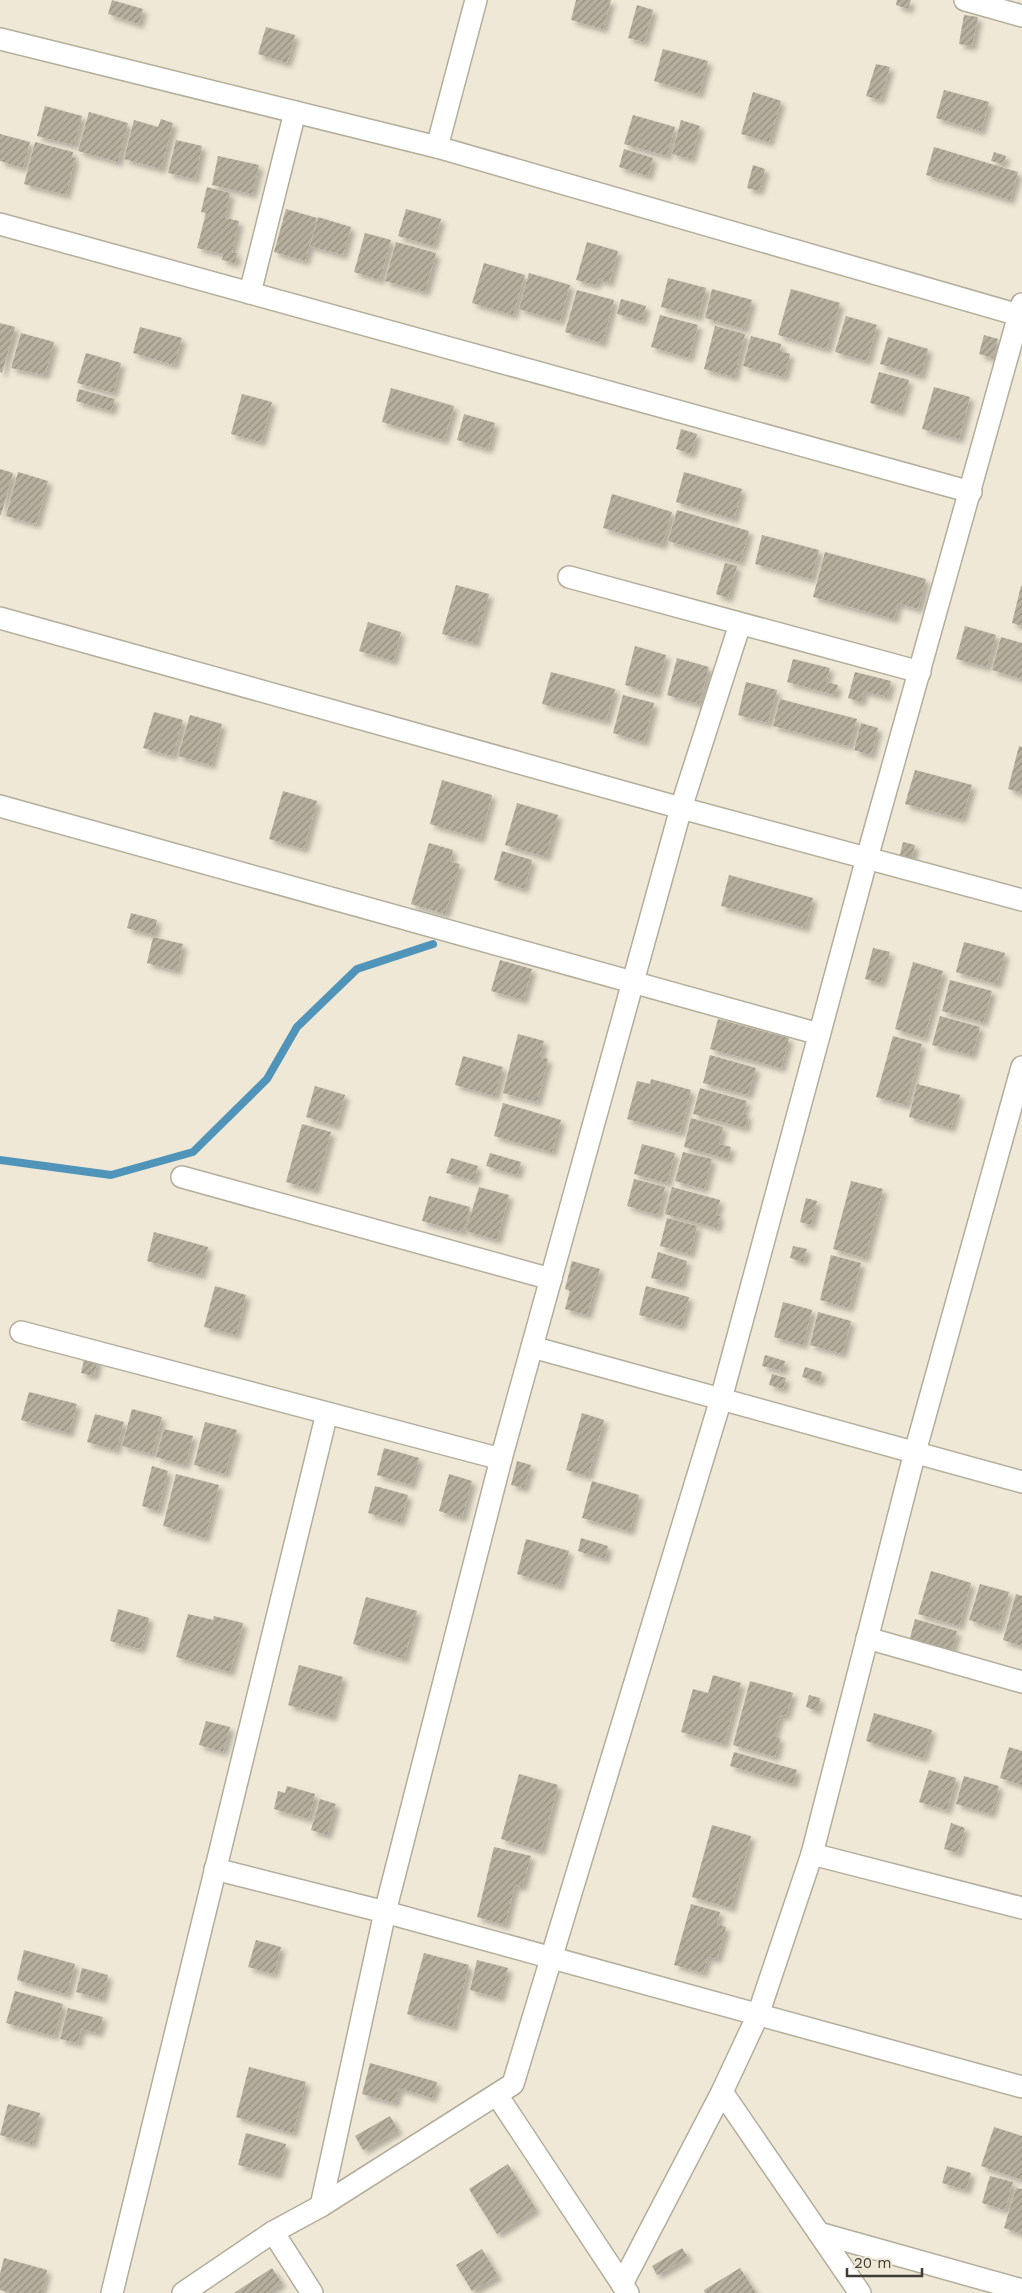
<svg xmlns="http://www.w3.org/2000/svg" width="1022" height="2293" viewBox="0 0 1022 2293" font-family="'Work Sans',sans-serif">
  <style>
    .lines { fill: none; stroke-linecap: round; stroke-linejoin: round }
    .stream { stroke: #5095b9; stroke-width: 8 }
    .building { fill: url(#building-hatch); filter: url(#shadow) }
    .minor-casing { stroke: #b3ad9b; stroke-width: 24 }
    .minor { stroke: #fff; stroke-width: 21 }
  </style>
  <defs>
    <pattern id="building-hatch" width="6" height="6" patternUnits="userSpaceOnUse" patternTransform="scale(1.25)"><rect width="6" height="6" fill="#b6af9e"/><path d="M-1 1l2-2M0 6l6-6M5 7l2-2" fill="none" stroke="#959082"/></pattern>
    <filter id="shadow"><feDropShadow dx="4.5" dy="4.5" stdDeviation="2.5" flood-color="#0004"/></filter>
  </defs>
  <rect width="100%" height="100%" fill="#efe8d6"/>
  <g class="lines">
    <polyline class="stream" points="0,1160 111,1175 193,1152 267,1079 297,1027 357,969 433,944"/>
  </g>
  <g class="building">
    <polygon points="112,0 143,9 139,24 108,14"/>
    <polygon points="576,0 611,0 603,29 571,20"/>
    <polygon points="897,0 911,0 908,9 896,5"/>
    <polygon points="637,5 653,10 644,42 628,38"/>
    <polygon points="964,15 978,17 972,46 959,44"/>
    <polygon points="266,27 295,35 287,63 258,54"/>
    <polygon points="663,49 708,61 699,94 654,81"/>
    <polygon points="876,64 890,67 880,100 866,96"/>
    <polygon points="944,90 989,102 981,131 936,118"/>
    <polygon points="753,92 781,101 769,142 741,134"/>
    <polygon points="45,106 82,116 74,145 37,136"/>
    <polygon points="89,112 128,123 118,162 78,151"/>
    <polygon points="633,115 675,127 667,156 624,144"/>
    <polygon points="161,119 173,123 161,169 124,159 134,120 158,127"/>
    <polygon points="681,120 700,126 691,159 672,154"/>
    <polygon points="0,134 30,142 23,168 0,161"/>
    <polygon points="176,140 202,146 195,179 168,173"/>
    <polygon points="35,142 73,152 72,157 75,158 66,195 24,184"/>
    <polygon points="934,147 1018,172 1010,200 926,175"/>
    <polygon points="624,149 653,158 648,176 619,167"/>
    <polygon points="994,152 1006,156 1003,164 991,161"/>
    <polygon points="218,156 259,165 252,194 212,185"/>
    <polygon points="753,165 765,169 759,191 747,188"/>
    <polygon points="207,187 230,193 225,218 239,221 232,252 237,253 235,263 222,260 223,254 197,248 206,213 201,212"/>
    <polygon points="286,209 317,218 305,261 274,252"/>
    <polygon points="406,209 441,219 433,246 398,236"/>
    <polygon points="318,217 351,227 343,255 310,246"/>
    <polygon points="365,233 391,240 380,280 354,272"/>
    <polygon points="396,242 436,253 425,292 385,281"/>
    <polygon points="587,242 618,251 609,283 598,279 596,285 576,280"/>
    <polygon points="484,263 525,275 513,315 472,303"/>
    <polygon points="529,273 570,285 560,321 519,309"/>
    <polygon points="668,278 706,288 698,317 661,307"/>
    <polygon points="712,289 752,300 744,329 705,318"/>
    <polygon points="791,289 840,303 827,349 778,335"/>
    <polygon points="577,290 614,300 602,343 565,332"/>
    <polygon points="621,299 646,306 642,321 617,314"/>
    <polygon points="660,315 698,325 689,358 651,347"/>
    <polygon points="846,316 877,325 867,361 835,352"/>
    <polygon points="0,323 15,327 2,373 0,372"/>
    <polygon points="715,326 745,334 734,377 704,369"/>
    <polygon points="140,327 182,338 174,365 133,353"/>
    <polygon points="21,333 54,342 45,375 11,368"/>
    <polygon points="984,335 998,339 993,358 979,354"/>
    <polygon points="751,336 781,344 780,351 790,354 784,377 743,366"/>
    <polygon points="888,337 928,349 921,376 880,364"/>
    <polygon points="86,353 121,363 113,393 77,383"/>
    <polygon points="879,372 909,380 900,412 870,403"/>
    <polygon points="934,387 970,397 959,439 922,429"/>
    <polygon points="391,388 454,406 444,440 382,422"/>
    <polygon points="79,389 115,399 111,411 76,401"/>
    <polygon points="242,394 272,402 261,442 231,434"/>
    <polygon points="464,414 495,423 488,449 457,440"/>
    <polygon points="681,429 697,434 691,454 676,449"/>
    <polygon points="0,469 13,473 1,515 0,515"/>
    <polygon points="18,472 48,481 36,524 6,516"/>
    <polygon points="684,472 742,489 734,519 676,502"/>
    <polygon points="612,494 672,512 662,545 603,528"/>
    <polygon points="677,510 749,531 740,562 668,541"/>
    <polygon points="762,535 819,550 811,579 755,564"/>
    <polygon points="825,552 926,579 918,609 898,603 894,619 813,597"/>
    <polygon points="725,563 737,566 728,598 716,594"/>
    <polygon points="456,585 489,594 475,643 442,634"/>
    <polygon points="1021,586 1022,586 1022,626 1012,623"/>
    <polygon points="368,622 401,632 393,661 359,651"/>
    <polygon points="965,626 996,635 987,667 956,659"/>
    <polygon points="1001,637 1022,643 1022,679 992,670"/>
    <polygon points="635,646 666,655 656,694 625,685"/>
    <polygon points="677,658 709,667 699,704 667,695"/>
    <polygon points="793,659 830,668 826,682 838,685 835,695 787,682"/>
    <polygon points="551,672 615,689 606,721 542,704"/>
    <polygon points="855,672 891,681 887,697 864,691 861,702 848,698"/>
    <polygon points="746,682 777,690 768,723 738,715"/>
    <polygon points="623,695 654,703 644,742 613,733"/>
    <polygon points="780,699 857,719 849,746 773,726"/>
    <polygon points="154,712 183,720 173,756 143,748"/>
    <polygon points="190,715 222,724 211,765 178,756"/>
    <polygon points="861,723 878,728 871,755 854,750"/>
    <polygon points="1019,746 1022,747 1022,793 1008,789"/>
    <polygon points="915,770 972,785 962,819 905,804"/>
    <polygon points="442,780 492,795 480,839 430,824"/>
    <polygon points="283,791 317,801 304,849 269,839"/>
    <polygon points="517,803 558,815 546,857 505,845"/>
    <polygon points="903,842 915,845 911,862 899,859"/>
    <polygon points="429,843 453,850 450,862 460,864 445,914 411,904"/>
    <polygon points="502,851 532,860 524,889 494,880"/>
    <polygon points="729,875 813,898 805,928 721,906"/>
    <polygon points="131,913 157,920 154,935 127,928"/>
    <polygon points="153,937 183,944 177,971 147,963"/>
    <polygon points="964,942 1005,953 997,984 956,972"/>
    <polygon points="873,948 890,952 881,983 865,979"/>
    <polygon points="500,960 532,969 523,1000 491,991"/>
    <polygon points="913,962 943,971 924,1038 895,1029"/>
    <polygon points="950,980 992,991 983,1022 942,1011"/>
    <polygon points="940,1016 980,1027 972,1055 932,1045"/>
    <polygon points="718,1019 789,1038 781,1068 710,1049"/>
    <polygon points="518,1034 544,1041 540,1057 548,1059 537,1102 503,1093"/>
    <polygon points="893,1036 922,1044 906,1105 876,1097"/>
    <polygon points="710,1055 756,1068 748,1095 703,1083"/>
    <polygon points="463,1056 503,1067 495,1096 455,1085"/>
    <polygon points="651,1079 691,1090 680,1133 627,1119 637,1081 650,1084"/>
    <polygon points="917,1084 960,1095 951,1128 909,1117"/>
    <polygon points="315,1086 345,1095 336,1126 306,1117"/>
    <polygon points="700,1088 747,1101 743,1114 748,1115 745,1128 693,1114"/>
    <polygon points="503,1103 561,1120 552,1152 494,1136"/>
    <polygon points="691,1118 723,1127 719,1144 731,1147 728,1159 684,1147"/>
    <polygon points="302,1124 331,1132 315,1190 286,1182"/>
    <polygon points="642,1144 675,1153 667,1183 634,1174"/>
    <polygon points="683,1152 712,1159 704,1189 675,1181"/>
    <polygon points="490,1153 521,1162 517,1175 486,1166"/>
    <polygon points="451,1158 478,1166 474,1181 446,1173"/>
    <polygon points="634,1179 665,1187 658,1215 627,1206"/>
    <polygon points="851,1181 883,1189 865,1258 833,1249"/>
    <polygon points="479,1187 509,1195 497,1240 466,1231"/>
    <polygon points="672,1187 720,1200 716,1215 720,1216 717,1228 665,1214"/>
    <polygon points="429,1196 470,1207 463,1232 422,1221"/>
    <polygon points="806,1198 817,1201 811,1225 800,1222"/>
    <polygon points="667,1218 697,1226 690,1254 660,1246"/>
    <polygon points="154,1232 208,1247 201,1275 147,1261"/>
    <polygon points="793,1246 807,1249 803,1262 790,1258"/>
    <polygon points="658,1252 687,1261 681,1285 651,1278"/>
    <polygon points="831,1255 861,1263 849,1308 820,1300"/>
    <polygon points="572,1261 600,1269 587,1315 565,1309 570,1291 565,1289"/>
    <polygon points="215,1286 246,1295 236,1335 204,1327"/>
    <polygon points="646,1286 689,1297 681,1326 639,1315"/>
    <polygon points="783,1302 812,1310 803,1345 774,1337"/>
    <polygon points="818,1312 851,1321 842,1354 810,1345"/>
    <polygon points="765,1355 785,1361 783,1371 762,1366"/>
    <polygon points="85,1356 98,1359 94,1376 81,1373"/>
    <polygon points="805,1367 822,1372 819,1382 802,1377"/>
    <polygon points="772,1374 786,1378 783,1389 769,1385"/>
    <polygon points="29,1392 77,1404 69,1433 21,1420"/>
    <polygon points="132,1409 162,1417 152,1454 122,1446"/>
    <polygon points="582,1413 604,1420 588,1476 566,1470"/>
    <polygon points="95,1414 124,1422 116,1450 87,1442"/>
    <polygon points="205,1422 237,1430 225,1474 194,1465"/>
    <polygon points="164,1429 193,1436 185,1465 156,1457"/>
    <polygon points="384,1448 419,1458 411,1485 377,1475"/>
    <polygon points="517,1461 531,1465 524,1488 511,1485"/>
    <polygon points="152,1466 168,1471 158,1511 142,1506"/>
    <polygon points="176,1474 219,1485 205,1538 163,1526"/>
    <polygon points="449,1474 472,1481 462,1518 439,1511"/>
    <polygon points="592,1481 639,1495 630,1531 582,1518"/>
    <polygon points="375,1486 408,1495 400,1522 368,1513"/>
    <polygon points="581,1538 608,1546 605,1559 578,1551"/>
    <polygon points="526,1539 569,1551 559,1586 517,1574"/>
    <polygon points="931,1571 971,1583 959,1626 918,1614"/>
    <polygon points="980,1584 1009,1592 998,1629 969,1620"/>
    <polygon points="1016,1594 1022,1596 1022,1646 1003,1640"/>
    <polygon points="366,1597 417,1611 404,1659 353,1644"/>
    <polygon points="118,1609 149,1618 141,1649 110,1641"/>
    <polygon points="188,1614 213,1620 214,1616 243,1623 230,1672 176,1657"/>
    <polygon points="915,1619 957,1631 951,1653 909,1642"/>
    <polygon points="299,1665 343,1677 332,1717 288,1705"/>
    <polygon points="713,1675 741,1683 724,1744 681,1732 693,1689 708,1693"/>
    <polygon points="750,1681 793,1693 786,1716 780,1715 774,1736 780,1738 775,1757 733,1745"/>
    <polygon points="809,1695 820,1698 817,1711 806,1707"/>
    <polygon points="874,1713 932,1730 923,1758 866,1741"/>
    <polygon points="206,1721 230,1727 223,1752 199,1745"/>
    <polygon points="1009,1747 1022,1751 1022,1785 1000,1778"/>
    <polygon points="734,1752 797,1770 793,1784 730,1766"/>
    <polygon points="929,1770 956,1778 947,1810 919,1802"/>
    <polygon points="519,1774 558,1785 541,1851 501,1839"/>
    <polygon points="964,1776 999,1786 991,1814 956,1804"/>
    <polygon points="287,1786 315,1794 309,1819 274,1809 278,1791 285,1793"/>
    <polygon points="320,1799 336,1804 327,1835 311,1830"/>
    <polygon points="951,1823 965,1828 958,1853 944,1849"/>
    <polygon points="712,1825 751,1836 731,1908 692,1897"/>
    <polygon points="494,1847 531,1856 522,1887 515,1885 505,1925 477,1917"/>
    <polygon points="691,1904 720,1912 717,1924 726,1927 717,1959 708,1957 703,1973 674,1965"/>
    <polygon points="256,1940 281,1947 274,1974 248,1967"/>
    <polygon points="24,1950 75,1964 67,1994 17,1980"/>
    <polygon points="424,1953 469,1965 453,2027 407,2014"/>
    <polygon points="477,1960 508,1968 500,1998 470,1990"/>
    <polygon points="82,1968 108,1975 102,1999 76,1992"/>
    <polygon points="15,1991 63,2004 54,2036 6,2023"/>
    <polygon points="68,2008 103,2017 98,2033 81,2029 78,2043 60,2039"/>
    <polygon points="370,2063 437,2082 432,2098 399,2088 395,2103 362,2094"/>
    <polygon points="249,2067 306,2082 293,2133 236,2117"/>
    <polygon points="8,2104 40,2113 32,2144 0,2135"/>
    <polygon points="390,2116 398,2130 363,2150 355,2136"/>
    <polygon points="994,2127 1022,2136 1022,2180 981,2166"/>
    <polygon points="246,2133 286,2144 278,2175 238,2165"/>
    <polygon points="508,2164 536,2209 497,2234 469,2189"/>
    <polygon points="947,2166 971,2173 966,2190 942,2183"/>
    <polygon points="990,2176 1013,2182 1005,2210 982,2203"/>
    <polygon points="1016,2188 1022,2189 1022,2234 1004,2228"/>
    <polygon points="682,2248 688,2257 657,2275 652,2266"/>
    <polygon points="482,2249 498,2276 472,2291 456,2265"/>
    <polygon points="4,2258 47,2270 41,2293 11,2293 0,2290 0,2274"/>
    <polygon points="272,2268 282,2283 266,2293 234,2293"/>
    <polygon points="740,2268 756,2293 705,2293 704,2290"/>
  </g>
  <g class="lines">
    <g class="minor-casing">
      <g id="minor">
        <polyline points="965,0 1022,16"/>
        <polyline points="0,39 437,147 1022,316"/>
        <polyline points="437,147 476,0"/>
        <polyline points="0,224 971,492"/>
        <polyline points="250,293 295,112"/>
        <polyline points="569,577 920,672"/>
        <polyline points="0,618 681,808 1022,900"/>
        <polyline points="0,806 819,1034"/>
        <polyline points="182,1177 551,1279"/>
        <polyline points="21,1332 501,1459"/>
        <polyline points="532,1347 1022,1482"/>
        <polyline points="867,1638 1022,1682"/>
        <polyline points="812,1854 1022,1908"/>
        <polyline points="215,1869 385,1912 1022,2087"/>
        <polyline points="722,2092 860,2293"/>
        <polyline points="497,2095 628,2293"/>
        <polyline points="321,2206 385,1912 501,1459 681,808 740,624"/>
        <polyline points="273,2232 312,2293"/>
        <polyline points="819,2233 1022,2290"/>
        <polyline points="622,2284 722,2092 758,2015 812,1854 915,1452 1022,1067"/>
        <polyline points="112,2293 327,1413"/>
        <polyline points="183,2293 273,2232 321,2206 513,2084 721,1399 867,858 1022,304"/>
      </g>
    </g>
    <use href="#minor" class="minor"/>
  </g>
  <path d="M847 2268v8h75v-8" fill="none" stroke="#3f3c35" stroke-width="2.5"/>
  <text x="854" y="2268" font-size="15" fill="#3f3c35" stroke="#efe8d6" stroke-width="4" paint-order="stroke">20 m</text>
</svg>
